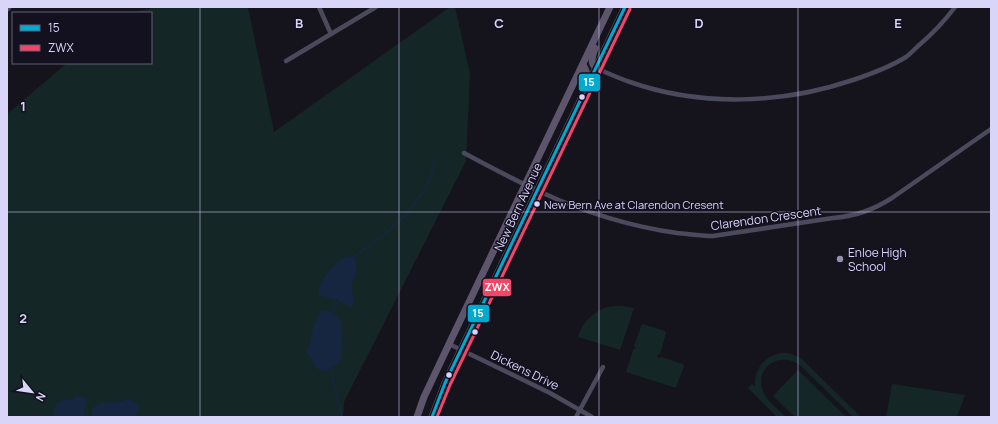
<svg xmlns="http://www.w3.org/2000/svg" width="998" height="424" viewBox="0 0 998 424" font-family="Manrope,sans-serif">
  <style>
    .green { fill: #142626 }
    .water { fill: #162640 }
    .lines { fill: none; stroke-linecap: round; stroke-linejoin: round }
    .stream { stroke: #162640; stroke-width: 1.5 }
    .minor { stroke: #4b4a5c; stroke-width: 4.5 }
    .secondary { stroke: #4e4d62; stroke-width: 7 }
    .primary { stroke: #5d556c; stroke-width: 7 }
    .bus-1-casing { stroke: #131020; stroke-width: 6 }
    .bus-2-casing { stroke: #131020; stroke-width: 6 }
    .bus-1 { stroke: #00a9ce; stroke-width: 3 }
    .bus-2 { stroke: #f34667; stroke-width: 3 }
    .grid { fill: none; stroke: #d9d5f9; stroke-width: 1; stroke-opacity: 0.55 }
    .bus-dot { fill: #d9d5f9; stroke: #131020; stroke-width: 1.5 }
    .poi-dot { fill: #9491ac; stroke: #131020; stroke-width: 1.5 }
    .labels { text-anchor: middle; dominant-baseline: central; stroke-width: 3; stroke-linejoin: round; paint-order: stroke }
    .bus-label { font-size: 11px; fill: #d9d5f9; stroke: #131020; text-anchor: start }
    .street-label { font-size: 12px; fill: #d9d5f9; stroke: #131020 }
    .poi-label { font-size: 12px; fill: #d9d5f9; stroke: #131020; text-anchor: start }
    .grid-label { font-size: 13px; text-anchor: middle; font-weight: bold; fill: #d9d5f9; stroke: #131020; stroke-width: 3; stroke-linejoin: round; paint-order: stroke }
    .line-badge { stroke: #131020; stroke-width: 1.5 }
    .badge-label { font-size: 11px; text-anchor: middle; font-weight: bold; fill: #fff }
  </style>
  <rect width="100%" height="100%" fill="#15141c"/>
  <g class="green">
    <polygon points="156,7 248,7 274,132 450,7 455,7 470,74 466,161 344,402 343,417 7,417 7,114 67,63 151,63 151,13 132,13"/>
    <path d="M621,306L634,308L620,350L578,337C581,324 592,313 605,308C609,306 616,306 621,306Z"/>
    <polygon points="643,324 665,331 666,333 660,354 657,355 658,358 661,357 683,364 684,366 676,388 626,372 633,350 636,348 634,346 641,326"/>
    <path d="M780,353C789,352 797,355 804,361L861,417H853L801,366C782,351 756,365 762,388C765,400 778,409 786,417H777L748,388L752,384L755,386C754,369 764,357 780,353Z"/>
    <polygon points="798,370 846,417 795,417 773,396"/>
    <polygon points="892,384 899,385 965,395 958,414 956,417 886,417"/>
  </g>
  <g class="water">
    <path d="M349,256L354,257C361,273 352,275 352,289C352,295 356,302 352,307H349L338,301L319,295C315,283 338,258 349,256Z"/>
    <path d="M325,310C345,317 342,326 342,345C342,349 343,355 340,360C339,363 336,364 334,366C323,373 319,374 312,361V360L306,352C311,343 310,341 312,332C314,325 317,317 322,311Z"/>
    <path d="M76,396L84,397L86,400L84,417H53C55,403 57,400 72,400Z"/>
    <path d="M126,400C132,400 138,402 139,409L134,417H92V409L99,403L118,402Z"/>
  </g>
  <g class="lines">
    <g class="stream">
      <polyline points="354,259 354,257 385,234 407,214 425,189 431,177 434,163 438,156"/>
      <path d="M331,314C332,311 337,305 338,300"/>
      <polyline points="330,366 342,417"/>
      <polyline points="989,417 991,415"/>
    </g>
    <g class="minor">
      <polyline points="319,7 331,34"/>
      <polyline points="286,61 376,7"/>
      <path d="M596,68C607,73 618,78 630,82C701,107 782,104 853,80C871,74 890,67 906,57C910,54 914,50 917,47C931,35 944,22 955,7"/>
      <path d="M464,153C490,167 516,181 543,193C583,212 633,227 677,233C689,234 701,236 713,236L833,218C856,216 873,210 892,198L991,129"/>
      <polyline points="449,344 550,393 592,417"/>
      <polyline points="576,417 603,367"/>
    </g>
    <polyline class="secondary" points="7,8 8,7"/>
    <g class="primary">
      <path d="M595,48C593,55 589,62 596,68"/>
      <path d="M583,65C588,72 587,77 584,85"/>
      <polyline points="417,417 424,397 449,344 610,7"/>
      <polyline points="432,417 445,383 625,7"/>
    </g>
    <g class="bus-1-casing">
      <polyline id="bus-1" points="432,417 445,383 625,7"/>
    </g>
    <g class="bus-2-casing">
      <polyline id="bus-2" points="437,417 450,385 630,9"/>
    </g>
    <use href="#bus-1" class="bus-1"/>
    <use href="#bus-2" class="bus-2"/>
  </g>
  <path class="grid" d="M200,7V417M399,7V417M599,7V417M798,7V417M7,212H991"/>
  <g class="bus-dot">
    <circle cx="582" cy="97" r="3.5"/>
    <circle cx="537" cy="204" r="3.5"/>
    <circle cx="475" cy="332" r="3.5"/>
    <circle cx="449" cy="375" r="3.5"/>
  </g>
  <circle class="poi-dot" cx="840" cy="259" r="4"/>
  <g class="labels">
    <g class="bus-label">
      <text x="544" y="204">New Bern Ave at Clarendon Cresent</text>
    </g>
    <g class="street-label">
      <text transform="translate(518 207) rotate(-65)">New Bern Avenue</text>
      <text transform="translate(766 218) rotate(-8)">Clarendon Crescent</text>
      <text transform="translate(525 370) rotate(26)">Dickens Drive</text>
    </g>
    <g class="poi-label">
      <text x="848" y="252">Enloe High<tspan x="848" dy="14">School</tspan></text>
    </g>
  </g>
  <g class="grid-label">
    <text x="299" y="28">B</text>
    <text x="499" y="28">C</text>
    <text x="699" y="28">D</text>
    <text x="898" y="28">E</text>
    <text x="23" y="111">1</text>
    <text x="23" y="323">2</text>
  </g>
  <g class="line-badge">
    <rect x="578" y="73" width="23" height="19" rx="4" fill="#00a9ce"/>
    <rect x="482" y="278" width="30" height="19" rx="4" fill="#f34667"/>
    <rect x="467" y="304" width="23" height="19" rx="4" fill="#00a9ce"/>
  </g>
  <g class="badge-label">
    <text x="589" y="86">15</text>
    <text x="497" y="291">ZWX</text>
    <text x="478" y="317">15</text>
  </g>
  <rect width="998" height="424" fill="none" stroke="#d9d5f9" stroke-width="16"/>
  <rect x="12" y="12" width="140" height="52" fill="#131020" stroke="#625f77"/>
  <rect x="20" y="25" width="20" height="6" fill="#00a9ce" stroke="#625f77"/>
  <text x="48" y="32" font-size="12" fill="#d9d5f9">15</text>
  <rect x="20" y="45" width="20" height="6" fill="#f34667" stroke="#625f77"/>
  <text x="48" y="52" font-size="12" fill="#d9d5f9">ZWX</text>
  <g transform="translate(32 392) rotate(119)" stroke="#131020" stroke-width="3" paint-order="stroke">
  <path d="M0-3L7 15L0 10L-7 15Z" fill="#d9d5f9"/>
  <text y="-6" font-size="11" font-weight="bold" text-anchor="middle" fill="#d9d5f9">N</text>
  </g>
</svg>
